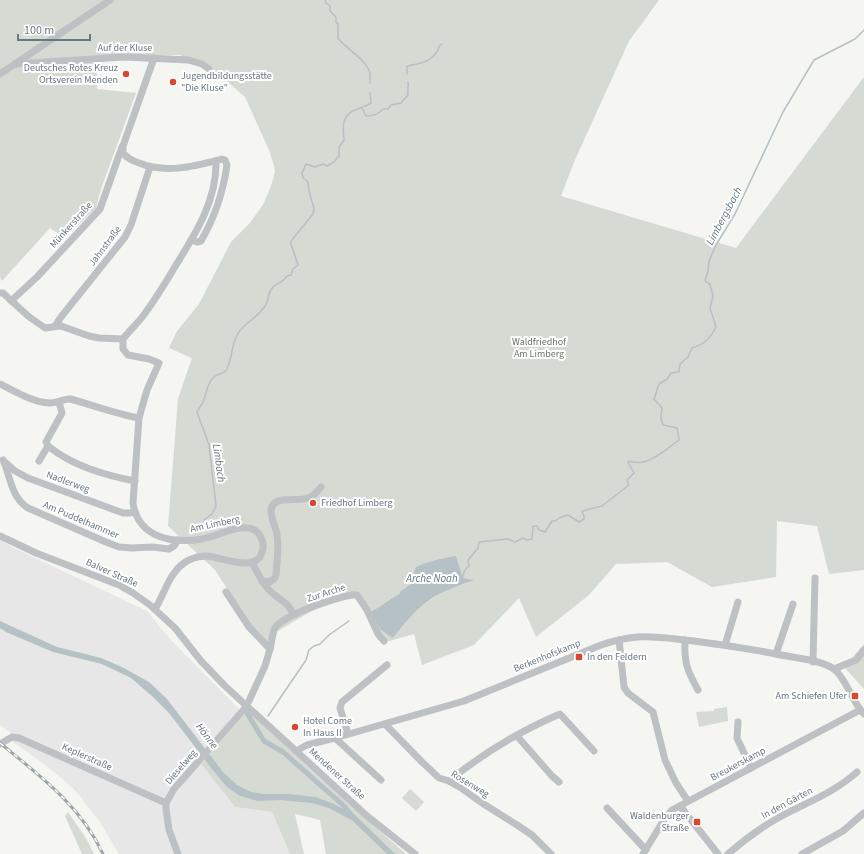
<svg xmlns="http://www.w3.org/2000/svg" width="864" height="854" viewBox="0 0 864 854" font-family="'Source Sans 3',sans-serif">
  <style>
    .built { fill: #e6e7e6 }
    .green { fill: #d5dad2; fill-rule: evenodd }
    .water { fill: #b5c1c4 }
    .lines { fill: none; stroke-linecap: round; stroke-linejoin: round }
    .stream { stroke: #b5c1c4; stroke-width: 1.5 }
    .canal { stroke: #b5c1c4; stroke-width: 5 }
    .minor { stroke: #bdc1c4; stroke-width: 7 }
    .rail-casing { stroke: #9da4a8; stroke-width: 3 }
    .rail { stroke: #fff; stroke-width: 1.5; stroke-dasharray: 4.5; stroke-linecap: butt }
    .poi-dot { fill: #d54833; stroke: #fff; stroke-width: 1.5 }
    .labels { text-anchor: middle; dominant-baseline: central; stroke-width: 4; stroke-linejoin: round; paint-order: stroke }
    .street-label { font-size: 10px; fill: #677881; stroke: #fff }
    .poi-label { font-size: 10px; fill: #677881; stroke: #fff; text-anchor: start }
    .park-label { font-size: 10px; fill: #6b7965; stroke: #fff }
    .water-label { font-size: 11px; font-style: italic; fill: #63797e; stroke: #fff }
  </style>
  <rect width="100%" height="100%" fill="#f5f5f2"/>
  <polygon class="built" points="0,539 12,547 147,611 169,638 240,710 196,758 235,807 272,812 290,854 119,854 100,822 74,789 52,770 9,739 11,733 0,725"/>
  <g class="green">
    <path d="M0,0H659L629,41L574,162L561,196L736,248L864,77V570L829,574L817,526L777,521L776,577L712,587L667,562L616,564L589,595L536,637L519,598L474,645L422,665L414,634L386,642L358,593L322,605L276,632L268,644L256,633L215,570L168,526L178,399L192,358L169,348L177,331L199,304L231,242L249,224L263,205L271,186L275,172L274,166L269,150L245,97L207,64L181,58V55L97,58V89L136,93L101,189L96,208L65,238L50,228L2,281L0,277ZM456,556L463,578L473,580C462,585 451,588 441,593C421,604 406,620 393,638L370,612L390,601L410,585L417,567C429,561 441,558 456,556Z"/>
    <polygon points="864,644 864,689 844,667"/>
    <polygon points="727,707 728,721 699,727 696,712 714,711 714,709"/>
    <polygon points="250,713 310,769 406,854 326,854 320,820 295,814 304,854 290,854 272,812 235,807 201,764 244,715"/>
    <polygon points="410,789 424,802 416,811 402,798"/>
    <polygon points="68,812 87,840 94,854 82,854 65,816"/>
  </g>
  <g class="water">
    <path d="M456,556L463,578L474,580C463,584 452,588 441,593C421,603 407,620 393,638L381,630L370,612L390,601L410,585L416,567C429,561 441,558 456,556Z"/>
    <polygon points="0,621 57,647 101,658 122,667 149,682 167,699 223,772 237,785 251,792 264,794 289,794 315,797 334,804 355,815 395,854 387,854 353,821 329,808 312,803 280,800 258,801 240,796 227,787 212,769 169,713 152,696 131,678 102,664 53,652 6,632 0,628"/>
  </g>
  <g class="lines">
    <g class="stream">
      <path d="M325,0L326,3L330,6V11L336,17V22L338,24V38C346,49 366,59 370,73C370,76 370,80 370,83"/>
      <path d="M407,74V66C422,63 434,62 440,45L442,44"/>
      <path d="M362,108L366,116C374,116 378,114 383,109H388L391,105L401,103L408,95C407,90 409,87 408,82"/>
      <path d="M204,520L212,514L216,506L209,445L197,412C199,408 202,405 203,402C207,394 206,384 214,377C218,373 224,375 227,369C233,357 231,342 239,332C246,322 258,317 265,306C270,299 266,295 273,287C278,282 283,283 287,276L291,275L293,269L298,265L291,244V241L313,214L314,209L309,191L308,182L303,178L302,173L306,164L315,167L323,164L327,166L334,162L339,156V147L344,140C343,129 341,117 353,111C359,108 365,107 371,103L370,93"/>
      <path d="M462,578L465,570L469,566L468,560L478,548L479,542L508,539L515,542L523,538L527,540L532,539L533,526H537L539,530L545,532L552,521H555L561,517L568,515L579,522L584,519V516L582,511L602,506L629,485L627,480L634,473L628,462L629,461C647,468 665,450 679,440L677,428L663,425L661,418L662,408L654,399L659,384L667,379L671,373L679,372L680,364L688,357L692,348C703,345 711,338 716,327L710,308L713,296L710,284L705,281L708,271L709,261L716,245L735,214L783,112L814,60L855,39L864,30"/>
      <polyline points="401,592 409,586"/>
      <polyline points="382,606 397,596"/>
      <polyline points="268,716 306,660 309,650 314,646 320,644 329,635 349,621"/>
    </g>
    <polyline class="canal" points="247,713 264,741 283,752 344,806 352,816"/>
    <g class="minor">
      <path d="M154,58L123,146V153C127,158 133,161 139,163C166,174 195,166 222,159L225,160L227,165C223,193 215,217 201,241L197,242L191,240"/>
      <polyline points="16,64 124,57 188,60 202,64 209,69"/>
      <polyline points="0,74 110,0"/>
      <polyline points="0,293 3,293 28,316 45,328 61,326 89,336 99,338 123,339"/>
      <polyline points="11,301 37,277 100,209 122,147"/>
      <polyline points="55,326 61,317 125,237 131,225 150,167"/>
      <path d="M0,384C15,391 32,402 49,403C57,404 64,398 70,399C93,405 116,414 139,418"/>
      <path d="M59,402L62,413L46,442L48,446C73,466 104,475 135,481"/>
      <path d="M3,460C11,478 11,497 28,508L106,542L119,547L132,548L152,547L169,549L174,546L178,540"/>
      <polyline points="39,461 48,446"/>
      <polyline points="5,462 15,471 28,478 123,513 130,513 135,512"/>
      <polyline points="0,536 36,553 119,585 133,593 150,605 175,628 201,661 225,686 367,816 415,854"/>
      <path d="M252,562C257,572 262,584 271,592C281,601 287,601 294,615"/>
      <path d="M262,581L270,582L275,578L276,575C277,563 279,548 277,535C276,524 261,503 283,500C299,498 309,504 321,487"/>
      <polyline points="226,592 249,627 270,649 265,666 249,701"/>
      <path d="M155,609C165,593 170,569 189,560C195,557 201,556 207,556C222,557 259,575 263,549C264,544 262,539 259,534C247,518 218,537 202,539C173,544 138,538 133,503L139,418L147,390L159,363L149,359L128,355L123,349V339C129,331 137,324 143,316C155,300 166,282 176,265C196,233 217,200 216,161"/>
      <polyline points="619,640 624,687 628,693 653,712 665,760 676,783 688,801"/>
      <path d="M685,640C684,663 687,670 698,690"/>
      <polyline points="725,645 738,602"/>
      <path d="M270,649C272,643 272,633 275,628C285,614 335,598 352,595H357L367,610L378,634L384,641"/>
      <polyline points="776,654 793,604"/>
      <polyline points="813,662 815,578"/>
      <polyline points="834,669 856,660 864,650"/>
      <polyline points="738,722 737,738 751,768"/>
      <polyline points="385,724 422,762 439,778 449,781 461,788 482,803 517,825 532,835 551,854"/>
      <polyline points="348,734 340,708 342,702 387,665"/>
      <polyline points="517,736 552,776 559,782"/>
      <polyline points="335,738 381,780"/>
      <polyline points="0,744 12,737 19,738 166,803"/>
      <path d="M296,751L307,745L335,738L464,701L601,645C613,641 624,638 637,637C656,636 675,639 694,641C723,645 752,649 781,655C796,658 821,660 834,669C846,678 852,702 864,714"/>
      <path d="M449,781C482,754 520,731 560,714L594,751"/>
      <polyline points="680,806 718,854"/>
      <polyline points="607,808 646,850"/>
      <polyline points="178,854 169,830 166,809 166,803 174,789 247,706"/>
      <polyline points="643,854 665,818 672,810 860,710"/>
      <path d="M728,854C744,840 760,828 778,818C805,803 834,793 857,772"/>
      <polyline points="802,854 843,831 864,813"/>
    </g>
    <g class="rail-casing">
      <path id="rail" d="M0,743C40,776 81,806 103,854"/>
    </g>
    <use href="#rail" class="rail"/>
  </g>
  <g class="poi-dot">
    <circle cx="126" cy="74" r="4"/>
    <circle cx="173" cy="82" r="4"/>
    <circle cx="313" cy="503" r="4"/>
    <rect x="575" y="653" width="8" height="8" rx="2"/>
    <rect x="851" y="692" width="8" height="8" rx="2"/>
    <circle cx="295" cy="727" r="4"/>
    <rect x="693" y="818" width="8" height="8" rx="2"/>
  </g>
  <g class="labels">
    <g class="street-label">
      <text x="125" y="48">Auf der Kluse</text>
      <text transform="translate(71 225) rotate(-48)">Münkerstraße</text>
      <text transform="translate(105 246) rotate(-53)">Jahnstraße</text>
      <text transform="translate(68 482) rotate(20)">Nadlerweg</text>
      <text transform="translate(81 520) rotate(23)">Am Puddelhammer</text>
      <text transform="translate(215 524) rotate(-12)">Am Limberg</text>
      <text transform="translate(112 573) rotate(24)">Balver Straße</text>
      <text transform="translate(326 593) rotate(-18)">Zur Arche</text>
      <text transform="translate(547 656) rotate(-22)">Berkenhofskamp</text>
      <text transform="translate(87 757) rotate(24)">Keplerstraße</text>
      <text transform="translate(738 764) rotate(-28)">Breukerskamp</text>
      <text transform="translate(181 767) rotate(-49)">Dieselweg</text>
      <text transform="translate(337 774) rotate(42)">Mendener Straße</text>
      <text transform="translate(470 784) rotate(31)">Rosenweg</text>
      <text transform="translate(787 803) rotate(-28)">In den Gärten</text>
    </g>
    <g class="poi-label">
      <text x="118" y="68" text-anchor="end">Deutsches Rotes Kreuz<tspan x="118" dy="12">Ortsverein Menden</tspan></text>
      <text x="181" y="76">Jugendbildungsstätte<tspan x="181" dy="12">"Die Kluse"</tspan></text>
      <text x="321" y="503">Friedhof Limberg</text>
      <text x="587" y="657">In den Feldern</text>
      <text x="847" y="696" text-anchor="end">Am Schiefen Ufer</text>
      <text x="303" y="721">Hotel Come<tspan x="303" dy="12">In Haus II</tspan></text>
      <text x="689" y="816" text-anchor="end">Waldenburger<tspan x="689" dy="12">Straße</tspan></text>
    </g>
    <g class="park-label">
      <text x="539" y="342">Waldfriedhof<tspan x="539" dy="12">Am Limberg</tspan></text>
    </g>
    <g class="water-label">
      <text transform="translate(724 216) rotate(-62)">Limbergsbach</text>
      <text transform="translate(219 463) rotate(82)">Limbach</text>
      <text x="432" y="578">Arche Noah</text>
      <text transform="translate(207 736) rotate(53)">Hönne</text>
    </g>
  </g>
  <path d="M18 34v6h72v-6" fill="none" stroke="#677881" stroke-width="2"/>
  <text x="24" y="34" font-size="12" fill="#677881" stroke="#ffffff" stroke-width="3" paint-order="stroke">100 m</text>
</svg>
